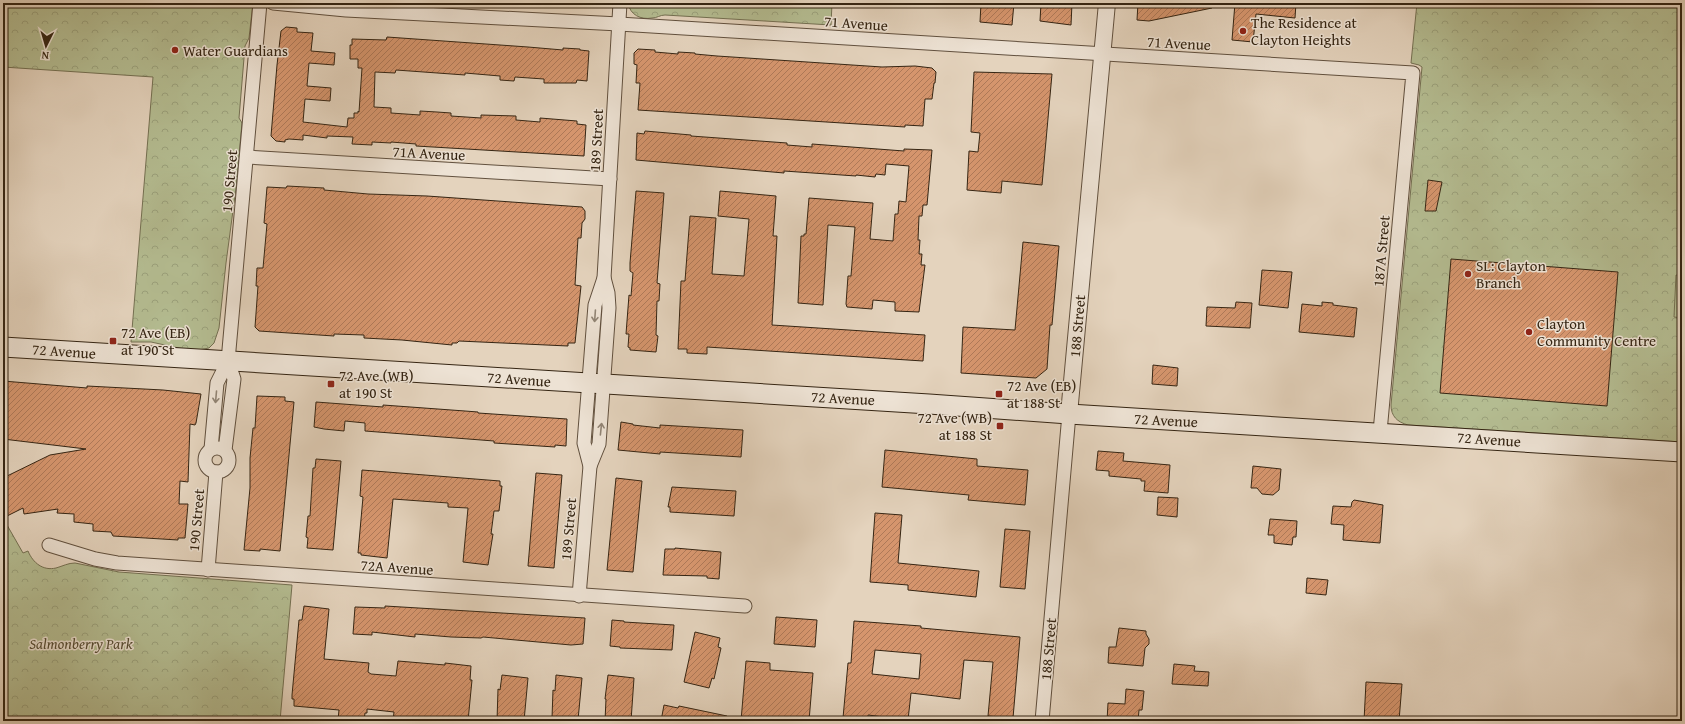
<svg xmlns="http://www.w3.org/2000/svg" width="1685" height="724" viewBox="0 0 1685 724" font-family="'Gentium Book Plus',serif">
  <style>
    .forest { fill: url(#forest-crowns); stroke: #747052 }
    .garden { fill: url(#garden-dots); stroke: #747052 }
    .building { fill: url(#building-hatch); stroke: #352513; fill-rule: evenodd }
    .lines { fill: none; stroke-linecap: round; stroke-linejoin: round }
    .minor-casing { stroke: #61503e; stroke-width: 15 }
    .tertiary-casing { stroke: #61503e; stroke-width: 18 }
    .secondary-casing { stroke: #352513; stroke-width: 21 }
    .minor { stroke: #ede2d4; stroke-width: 13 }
    .tertiary { stroke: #ede2d4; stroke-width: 16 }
    .secondary { stroke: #ede2d4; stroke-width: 19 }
    .oneway { stroke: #918474 }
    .poi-dot { fill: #8f2418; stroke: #ede2d4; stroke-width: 1.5 }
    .labels { text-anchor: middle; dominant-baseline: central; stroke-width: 3; stroke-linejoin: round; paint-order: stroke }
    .poi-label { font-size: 15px; fill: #352513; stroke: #ede2d4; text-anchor: start }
    .street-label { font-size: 15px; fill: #352513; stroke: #ede2d4 }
    .park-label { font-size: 15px; font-style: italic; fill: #554b32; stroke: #ede2d4 }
  </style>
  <defs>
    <pattern id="forest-crowns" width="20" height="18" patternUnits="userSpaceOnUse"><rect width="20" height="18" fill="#b4bc91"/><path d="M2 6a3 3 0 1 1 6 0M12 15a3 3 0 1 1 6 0" fill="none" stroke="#9ba17c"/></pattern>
    <pattern id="garden-dots" width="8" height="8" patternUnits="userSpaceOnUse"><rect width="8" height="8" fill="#b4bc91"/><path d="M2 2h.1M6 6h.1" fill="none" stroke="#9ba17c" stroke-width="1.8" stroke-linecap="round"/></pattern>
    <pattern id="building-hatch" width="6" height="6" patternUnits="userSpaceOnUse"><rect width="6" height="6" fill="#d5956d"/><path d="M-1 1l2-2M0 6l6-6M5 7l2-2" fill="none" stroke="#ae7958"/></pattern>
  </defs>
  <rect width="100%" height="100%" fill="#e4d3bd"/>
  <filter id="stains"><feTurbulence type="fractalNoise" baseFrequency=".005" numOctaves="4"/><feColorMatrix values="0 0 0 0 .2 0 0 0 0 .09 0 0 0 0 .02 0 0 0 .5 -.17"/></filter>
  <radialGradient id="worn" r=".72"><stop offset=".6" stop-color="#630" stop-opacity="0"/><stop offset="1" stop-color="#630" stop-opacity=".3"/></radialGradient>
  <g class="forest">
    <polygon points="3,3 253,3 249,38 245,46 239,118 242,123 236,188 226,263 219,328 214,343 209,348 193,351 151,342 131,342 153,77 3,67"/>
    <path d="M628,3H832L831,25L665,15C660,15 657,18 652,18C641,20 630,15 628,3Z"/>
    <path d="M1417,3H1682V442L1408,425C1397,422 1391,416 1391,405L1422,67L1419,65L1411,63Z"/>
    <path d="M3,518L23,553L28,551C33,563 43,571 56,568C63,566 68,563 75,563L119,572L292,585L280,721H3Z"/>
  </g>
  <polygon class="garden" points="1676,275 1682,276 1682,318 1674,317"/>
  <g class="building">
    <polygon points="981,3 1014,3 1012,25 980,22"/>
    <polygon points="1041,3 1072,3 1071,25 1040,21"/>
    <polygon points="1138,3 1212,3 1212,8 1149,21 1137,20"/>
    <polygon points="1235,3 1296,3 1295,18 1256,14 1253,42 1232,40"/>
    <polygon points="286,27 297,28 297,32 313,33 311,51 335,53 334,65 309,63 307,86 331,88 330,101 305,99 303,122 347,127 348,118 354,118 354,113 358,113 358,111 359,112 362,68 358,68 358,59 350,59 350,45 352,45 352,39 386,40 387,37 528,47 563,50 563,48 580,49 580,50 589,51 587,81 577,80 576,83 544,83 544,79 515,77 514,81 500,80 500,76 465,73 465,75 396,70 395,73 375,72 374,107 391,108 391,113 420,115 420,111 437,112 451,113 451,116 481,118 481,115 516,116 516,120 540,122 540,118 577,121 577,124 586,125 584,156 416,146 416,144 391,142 391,143 372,142 372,145 352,144 353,137 327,136 327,138 303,135 303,140 289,139 285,140 285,142 276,141 271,136 277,65 281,31"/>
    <polygon points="638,49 655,50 655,52 678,54 678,52 695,53 695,54 717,56 882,67 915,66 932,68 936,72 935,83 934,83 932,99 925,99 923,126 905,125 905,127 638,110 640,83 636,83 637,65 634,64 634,53"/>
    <polygon points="974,72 1052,74 1042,185 1002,181 1001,193 967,190 969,151 978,152 980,133 971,132"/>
    <polygon points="645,131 691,135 691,136 787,143 787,145 812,147 812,144 904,151 904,149 932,150 927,205 923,205 922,216 919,216 918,240 920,240 919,254 922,254 921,265 925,265 919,312 895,311 895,302 873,300 872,309 847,307 846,304 848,276 851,276 855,227 828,225 823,305 798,303 801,236 804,236 804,234 806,234 809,198 873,203 870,239 893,241 895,214 898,214 899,201 906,202 909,166 886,164 885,175 876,174 875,177 856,175 856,176 784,171 784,173 636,160 637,133 644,134"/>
    <polygon points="1428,180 1442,182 1436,211 1425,211"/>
    <polygon points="287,186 324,188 324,190 368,194 427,196 582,207 585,211 585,219 582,223 581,238 578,238 575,285 581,286 575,343 568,343 568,346 459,341 457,343 452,343 452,345 402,340 364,338 364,335 334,334 334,336 259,331 255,327 258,286 256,286 257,268 263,268 267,224 264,223 267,187 286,188"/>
    <polygon points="636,191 664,193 657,283 660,284 659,301 657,301 656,335 658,336 656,352 630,350 630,348 628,347 629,334 626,334 629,295 631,296 633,273 630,271 630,263"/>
    <polygon points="720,191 776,196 773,236 777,236 772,325 925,335 923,361 707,347 707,354 687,353 687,349 678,349 681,281 685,281 690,216 716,218 712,274 744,276 749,219 718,216"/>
    <polygon points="1023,242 1059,246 1052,325 1050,325 1047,369 1036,378 961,373 963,327 1015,330"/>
    <polygon points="1451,259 1618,272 1607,406 1440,393"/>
    <polygon points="1262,270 1292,272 1288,308 1259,305"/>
    <polygon points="1236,302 1252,303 1250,328 1206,326 1207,307 1235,308"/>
    <polygon points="1322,302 1333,303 1333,305 1357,308 1354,337 1299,332 1302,304 1322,306"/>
    <polygon points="1153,365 1178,368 1177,386 1152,384"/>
    <polygon points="3,381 87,388 87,386 163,390 201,394 196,423 195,425 190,424 188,482 180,481 179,504 188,504 185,538 178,538 178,540 113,536 111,532 93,531 93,524 74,522 74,514 57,513 58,509 24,514 23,508 3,518 3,478 50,455 86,449 3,439"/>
    <polygon points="257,396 285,397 285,401 294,402 280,551 260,549 260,551 244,550 250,488 250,458 253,428 255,428"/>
    <polygon points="316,402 383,407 383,405 465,411 478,412 478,413 567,419 566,446 555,445 555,447 494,443 494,441 365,431 365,423 345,421 344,431 324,429 314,427"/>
    <polygon points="621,422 633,424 633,425 660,428 660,425 743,430 741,457 660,452 660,454 618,450"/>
    <polygon points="885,450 977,459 977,466 1028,470 1025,505 968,500 969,495 882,487"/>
    <polygon points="1098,451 1124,453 1123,461 1170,465 1168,493 1144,491 1145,481 1141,481 1141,479 1109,476 1109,471 1096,470"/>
    <polygon points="316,459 341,461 333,550 307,548 308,538 306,537 308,516 310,516 313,468 315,468"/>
    <polygon points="1253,466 1281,469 1279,490 1273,495 1262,494 1257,488 1251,488"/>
    <polygon points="362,470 500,481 500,486 502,486 499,511 494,511 491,534 493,534 488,565 463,562 468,508 448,507 448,503 393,499 387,558 361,555 361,553 358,553 363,497 360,496"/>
    <polygon points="536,473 562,475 554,568 528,566"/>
    <polygon points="616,478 642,481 633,572 607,570"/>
    <polygon points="672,487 736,491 734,516 670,512 670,507 668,507"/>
    <polygon points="1158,497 1178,498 1177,517 1157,515"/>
    <polygon points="1354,500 1383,505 1380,543 1343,540 1344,525 1331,524 1333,506 1351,507 1352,502"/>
    <polygon points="875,513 902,515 898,563 979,571 976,597 908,590 908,585 870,582"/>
    <polygon points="1270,519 1297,521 1296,537 1293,537 1292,545 1274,543 1274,535 1268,535"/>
    <polygon points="1005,529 1030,531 1025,589 1000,587"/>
    <polygon points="675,548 721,552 719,579 707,578 707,576 663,575 665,549 675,549"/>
    <polygon points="1307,578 1328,580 1326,595 1306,593"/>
    <polygon points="304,606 329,609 324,659 369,663 368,672 371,674 396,676 398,661 445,665 445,663 471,666 470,680 472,680 468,721 393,721 394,712 367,709 367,713 365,713 364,721 344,721 338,720 339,710 294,706 294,699 292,699 292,695 299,620 302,620"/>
    <polygon points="385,606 585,618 583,644 571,645 483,637 481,638 451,637 415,634 415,637 372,632 372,635 353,634 355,607 385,608"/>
    <polygon points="776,617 817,620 815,647 774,644"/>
    <polygon points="612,620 624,621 624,622 674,625 672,650 620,648 620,647 610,646"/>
    <path d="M854,621L921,626V628L1020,637L1013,718L988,716L993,662L964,660L960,699L911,693L908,720L868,715V720L843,718L848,663H851ZM875,650L921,654L919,679L872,674Z"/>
    <polygon points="1119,628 1146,631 1146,634 1149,639 1149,644 1145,648 1143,666 1108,663 1109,647 1116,647"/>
    <polygon points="695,632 720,638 718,647 721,648 714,679 712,678 709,688 684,682"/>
    <polygon points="746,661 770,663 770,670 813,673 809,721 741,721"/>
    <polygon points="1174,664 1195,666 1194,671 1209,672 1208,686 1172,684"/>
    <polygon points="502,675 528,678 524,721 497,721 498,689 500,690"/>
    <polygon points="556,675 582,678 578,720 552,718 553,690 555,691"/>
    <polygon points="608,675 634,678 631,721 605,721 606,699 605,699"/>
    <polygon points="1366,682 1402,684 1399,721 1364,721"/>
    <polygon points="1126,689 1144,691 1142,710 1139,710 1138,721 1107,721 1108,703 1125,704"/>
    <polygon points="664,705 678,708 679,706 727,716 726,721 661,721"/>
  </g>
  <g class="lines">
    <g class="minor-casing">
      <g id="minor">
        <polyline points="273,3 346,10 619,24 1413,73 1380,432"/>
        <polyline points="247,157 610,179"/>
        <circle cx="217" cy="460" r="12"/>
        <polyline points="211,449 217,383 228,361 260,3"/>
        <polyline points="225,450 234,379 228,361"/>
        <polyline points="590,466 599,444 609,308 608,293 604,278"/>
        <polyline points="49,545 95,559 117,563 745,606"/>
        <polyline points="208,570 216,472"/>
        <polyline points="579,596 590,466 584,443 595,305 604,278 620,3"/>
        <polyline points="1042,721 1069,414"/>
      </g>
    </g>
    <g class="tertiary-casing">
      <polyline id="tertiary" points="1069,414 1107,3"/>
    </g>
    <g class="secondary-casing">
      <polyline id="secondary" points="3,347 929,404 1069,414 1682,452"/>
    </g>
    <use href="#minor" class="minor"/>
    <use href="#tertiary" class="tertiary"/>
    <use href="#secondary" class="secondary"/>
  </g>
  <defs><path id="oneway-shaft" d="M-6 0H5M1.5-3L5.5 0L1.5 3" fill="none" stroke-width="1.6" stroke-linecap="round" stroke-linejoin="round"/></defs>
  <g class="oneway">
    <use href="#oneway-shaft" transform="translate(595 316) rotate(94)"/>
    <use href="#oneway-shaft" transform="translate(216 397) rotate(95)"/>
    <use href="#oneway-shaft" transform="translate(601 429) rotate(-84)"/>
  </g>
  <g class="poi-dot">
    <circle cx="1243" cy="31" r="4"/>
    <circle cx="175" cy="50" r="4"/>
    <circle cx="1468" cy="274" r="4"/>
    <circle cx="1529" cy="332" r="4"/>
    <rect x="109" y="337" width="8" height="8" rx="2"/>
    <rect x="327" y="380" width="8" height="8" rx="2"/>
    <rect x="995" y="390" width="8" height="8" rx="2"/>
    <rect x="996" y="422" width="8" height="8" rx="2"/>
  </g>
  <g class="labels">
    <g class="poi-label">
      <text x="1251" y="22">The Residence at<tspan x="1251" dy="17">Clayton Heights</tspan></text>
      <text x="183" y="50">Water Guardians</text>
      <text x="1476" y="265">SL: Clayton<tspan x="1476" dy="17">Branch</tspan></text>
      <text x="1537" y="323">Clayton<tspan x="1537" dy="17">Community Centre</tspan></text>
      <text x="121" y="332">72 Ave (EB)<tspan x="121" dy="17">at 190 St</tspan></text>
      <text x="339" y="375">72 Ave (WB)<tspan x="339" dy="17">at 190 St</tspan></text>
      <text x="1007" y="385">72 Ave (EB)<tspan x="1007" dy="17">at 188 St</tspan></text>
      <text x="992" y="417" text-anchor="end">72 Ave (WB)<tspan x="992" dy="17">at 188 St</tspan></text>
    </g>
    <g class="street-label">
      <text transform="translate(856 23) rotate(4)">71 Avenue</text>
      <text transform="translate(1179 43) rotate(3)">71 Avenue</text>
      <text transform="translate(596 140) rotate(-87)">189 Street</text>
      <text transform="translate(429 153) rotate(3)">71A Avenue</text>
      <text transform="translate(229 181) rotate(-85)">190 Street</text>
      <text transform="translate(1381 251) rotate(-85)">187A Street</text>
      <text transform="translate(1077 326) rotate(-85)">188 Street</text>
      <text transform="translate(64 351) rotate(4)">72 Avenue</text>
      <text transform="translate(519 379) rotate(4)">72 Avenue</text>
      <text transform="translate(843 398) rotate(3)">72 Avenue</text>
      <text transform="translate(1166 420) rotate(3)">72 Avenue</text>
      <text transform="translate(1489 439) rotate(4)">72 Avenue</text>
      <text transform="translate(196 520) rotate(-85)">190 Street</text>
      <text transform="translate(568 529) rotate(-85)">189 Street</text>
      <text transform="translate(397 567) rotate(4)">72A Avenue</text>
      <text transform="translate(1048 649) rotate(-85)">188 Street</text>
    </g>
    <g class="park-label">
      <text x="81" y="643">Salmonberry Park</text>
    </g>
  </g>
  <rect width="1685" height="724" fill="none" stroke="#e4d3bd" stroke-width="16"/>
  <rect x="4" y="4" width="1677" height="716" fill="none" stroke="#352513" stroke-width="2"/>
  <rect x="8" y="8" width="1669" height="708" fill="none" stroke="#352513"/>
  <g transform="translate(46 46) rotate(185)" stroke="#ede2d4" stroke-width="3" paint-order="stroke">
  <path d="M0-3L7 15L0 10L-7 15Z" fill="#352513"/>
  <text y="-6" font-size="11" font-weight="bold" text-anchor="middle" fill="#352513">N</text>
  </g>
  <rect width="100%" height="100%" filter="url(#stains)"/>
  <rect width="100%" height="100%" fill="url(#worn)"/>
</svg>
